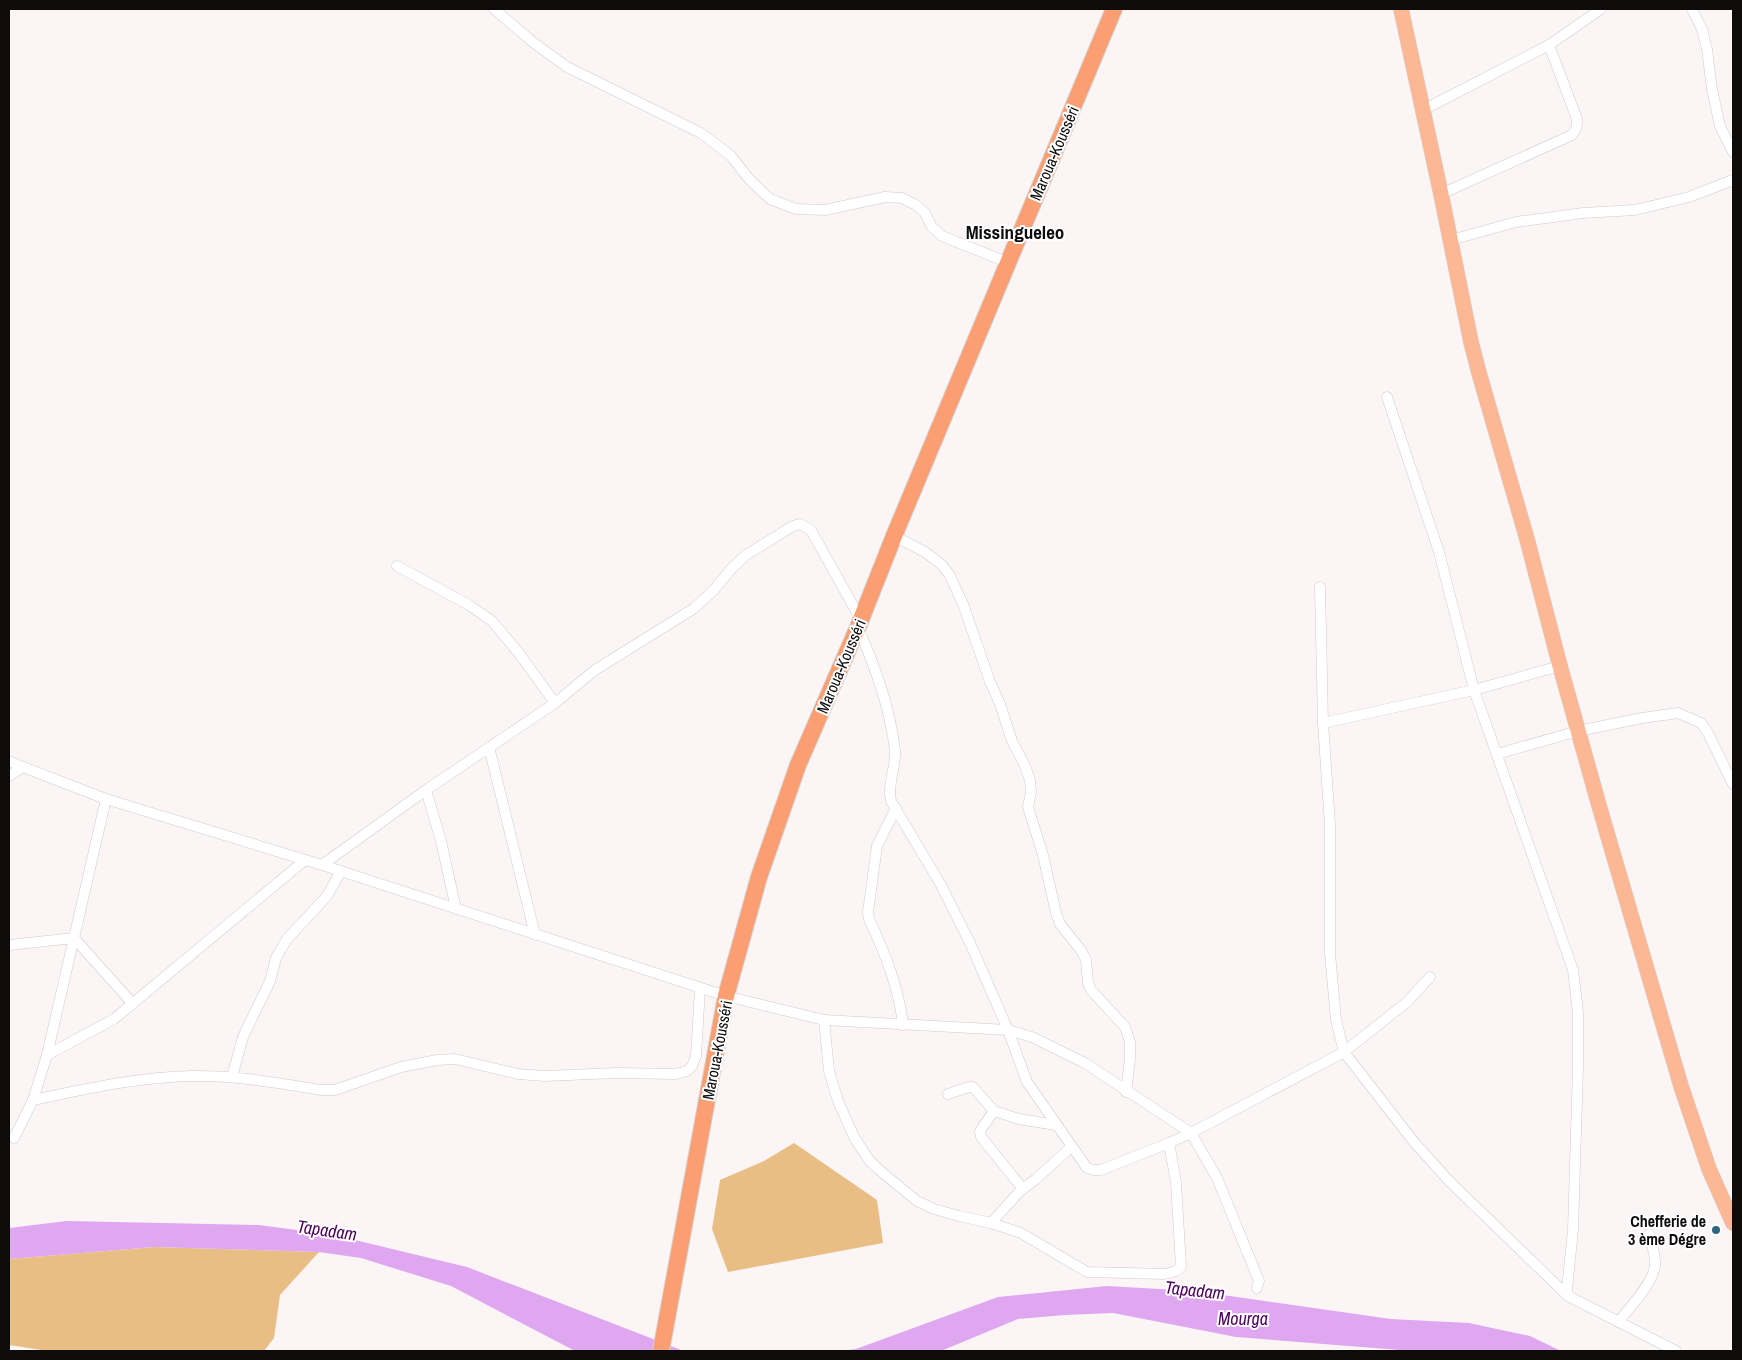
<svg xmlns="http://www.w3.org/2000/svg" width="1742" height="1360" viewBox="0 0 1742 1360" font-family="'Archivo Narrow',sans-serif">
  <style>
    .green { fill: #e8be85 }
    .water { fill: #dfa7f0 }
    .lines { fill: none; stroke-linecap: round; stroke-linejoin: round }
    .minor-casing { stroke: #d1caca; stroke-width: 11 }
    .primary-casing { stroke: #d4d3d3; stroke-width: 16 }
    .trunk-casing { stroke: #d4d3d3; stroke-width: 18 }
    .minor { stroke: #fff; stroke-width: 10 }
    .primary { stroke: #fcb795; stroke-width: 15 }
    .trunk { stroke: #fb9f72; stroke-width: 16 }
    .poi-dot { fill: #2d657f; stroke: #fff; stroke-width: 2 }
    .labels { text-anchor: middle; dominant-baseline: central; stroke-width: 4; stroke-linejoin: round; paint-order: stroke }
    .street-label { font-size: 16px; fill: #0e0b0b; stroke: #fff }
    .poi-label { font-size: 16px; font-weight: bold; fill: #0e0b0b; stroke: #fff; text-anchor: end }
    .water-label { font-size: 18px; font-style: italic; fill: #4c015d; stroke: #fff }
    .quarter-label { font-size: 19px; font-weight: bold; fill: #0e0b0b; stroke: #fff }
  </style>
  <rect width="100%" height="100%" fill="#fcf5f5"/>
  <g class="green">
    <polygon points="794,1143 877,1200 883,1243 728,1272 712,1229 720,1180 764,1161"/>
    <polygon points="154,1247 319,1252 280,1295 274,1338 264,1351 48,1351 9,1345 9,1259"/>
  </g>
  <g class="water">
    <polygon points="67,1221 259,1225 334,1235 467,1267 684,1351 575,1351 451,1286 361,1258 319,1252 154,1247 9,1259 9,1228"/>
    <polygon points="1107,1286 1195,1291 1391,1319 1469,1323 1530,1336 1561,1351 1412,1351 1236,1337 1113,1313 1065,1315 1018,1319 941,1351 841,1351 856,1349 998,1297"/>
  </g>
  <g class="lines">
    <g class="minor-casing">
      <g id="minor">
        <polyline points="494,9 534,43 567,67 701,133 731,156 749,179 770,199 796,209 825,210 885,197 902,198 916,205 925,213 932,227 942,236 1009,263"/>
        <polyline points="1692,9 1702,29 1707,49 1712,89 1720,126 1733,152"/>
        <polyline points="1423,110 1549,45 1601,9"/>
        <path d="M1441,194L1572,135C1577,129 1577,126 1577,119L1549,45"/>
        <polyline points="1451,240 1516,222 1583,213 1635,210 1689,197 1733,180"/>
        <polyline points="1387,397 1439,552 1474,690 1573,970 1578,1012 1578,1067 1573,1230 1567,1289 1568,1296"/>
        <polyline points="894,536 925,552 941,564 949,574 963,604 990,682 1000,704 1012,741 1025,766 1030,780 1031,792 1028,807 1043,855 1056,913 1060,924 1080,949 1086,959 1088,983 1091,990 1125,1027 1130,1042 1130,1059 1126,1092"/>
        <polyline points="397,566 469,605 492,621 518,652 555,703"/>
        <polyline points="1320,587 1323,723 1330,825 1330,953 1336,1020 1344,1052 1414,1142 1449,1181 1568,1296 1676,1351"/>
        <path d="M858,627C875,667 890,707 895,751C896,767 887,785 891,801L941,885L971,945L1008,1030L1027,1082L1087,1168L1094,1170H1101L1169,1143L1191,1133L1344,1052L1407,1002L1430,977"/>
        <polyline points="1323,723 1474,690 1560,666"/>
        <polyline points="489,747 535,935"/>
        <polyline points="1497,754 1578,731 1642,718 1678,713 1701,723 1707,731 1733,784"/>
        <polyline points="9,761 23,767"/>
        <polyline points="9,776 23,767 106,799 322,865 726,996 824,1020 1008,1030 1032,1037 1085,1063 1191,1133 1217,1178 1259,1281 1257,1288"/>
        <polyline points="426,790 441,841 456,909"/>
        <path d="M896,808L877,846L868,912L869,919C885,953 899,988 903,1025"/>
        <polyline points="322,865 426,790 555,703 595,670 693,609 713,591 732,568 746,555 793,526 800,524 811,530 861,620"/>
        <polyline points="9,945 74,938 133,1004"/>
        <polyline points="824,1020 829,1071 838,1101 854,1137 869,1160 878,1169 917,1201 934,1209 959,1216 991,1223"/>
        <polyline points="47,1055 114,1019 305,860"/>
        <polyline points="232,1077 243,1037 270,981 276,958 287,939 327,896 341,871"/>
        <polyline points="948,1094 969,1087 973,1087 994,1111 1019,1119 1056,1125"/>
        <path d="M33,1100C85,1089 138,1077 191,1076C235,1075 278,1083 321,1090H335L401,1067L437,1060L455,1059L518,1074L545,1076L616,1073L676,1074L687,1071L692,1066L696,1056L700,988"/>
        <polyline points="994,1111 980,1131 981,1137 1023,1189"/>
        <polyline points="14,1138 33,1100 47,1055 106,799"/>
        <polyline points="1071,1147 1036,1179 1020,1191 991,1223 1021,1233 1087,1272 1165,1274 1176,1271 1181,1267 1176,1182 1169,1143"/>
        <path d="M1618,1322C1628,1310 1654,1282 1655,1265C1656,1255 1651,1244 1649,1234"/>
      </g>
    </g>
    <g class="primary-casing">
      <polyline id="primary" points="1401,9 1441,194 1471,342 1479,373 1527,539 1560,666 1600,809 1681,1086 1709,1169 1733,1223"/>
    </g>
    <g class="trunk-casing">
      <polyline id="trunk" points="661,1351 726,996 759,877 798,765 858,627 894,536 1114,9"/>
    </g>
    <use href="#minor" class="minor"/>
    <use href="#primary" class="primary"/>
    <use href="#trunk" class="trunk"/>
  </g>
  <circle class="poi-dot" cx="1716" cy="1230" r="5"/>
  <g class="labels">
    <g class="street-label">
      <text transform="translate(1054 153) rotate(-67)">Maroua-Kousséri</text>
      <text transform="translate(841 666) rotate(-67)">Maroua-Kousséri</text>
      <text transform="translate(717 1050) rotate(-79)">Maroua-Kousséri</text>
    </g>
    <g class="poi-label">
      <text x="1706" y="1221">Chefferie de<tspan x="1706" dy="18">3 ème Dégre</tspan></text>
    </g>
    <g class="water-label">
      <text transform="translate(327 1230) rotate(8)">Tapadam</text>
      <text transform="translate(1195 1290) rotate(6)">Tapadam</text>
      <text x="1243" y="1318">Mourga</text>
    </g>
    <g class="quarter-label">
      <text x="1015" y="232">Missingueleo</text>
    </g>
  </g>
  <rect width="1742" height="1360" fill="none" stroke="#0e0b0b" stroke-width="20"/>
</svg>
